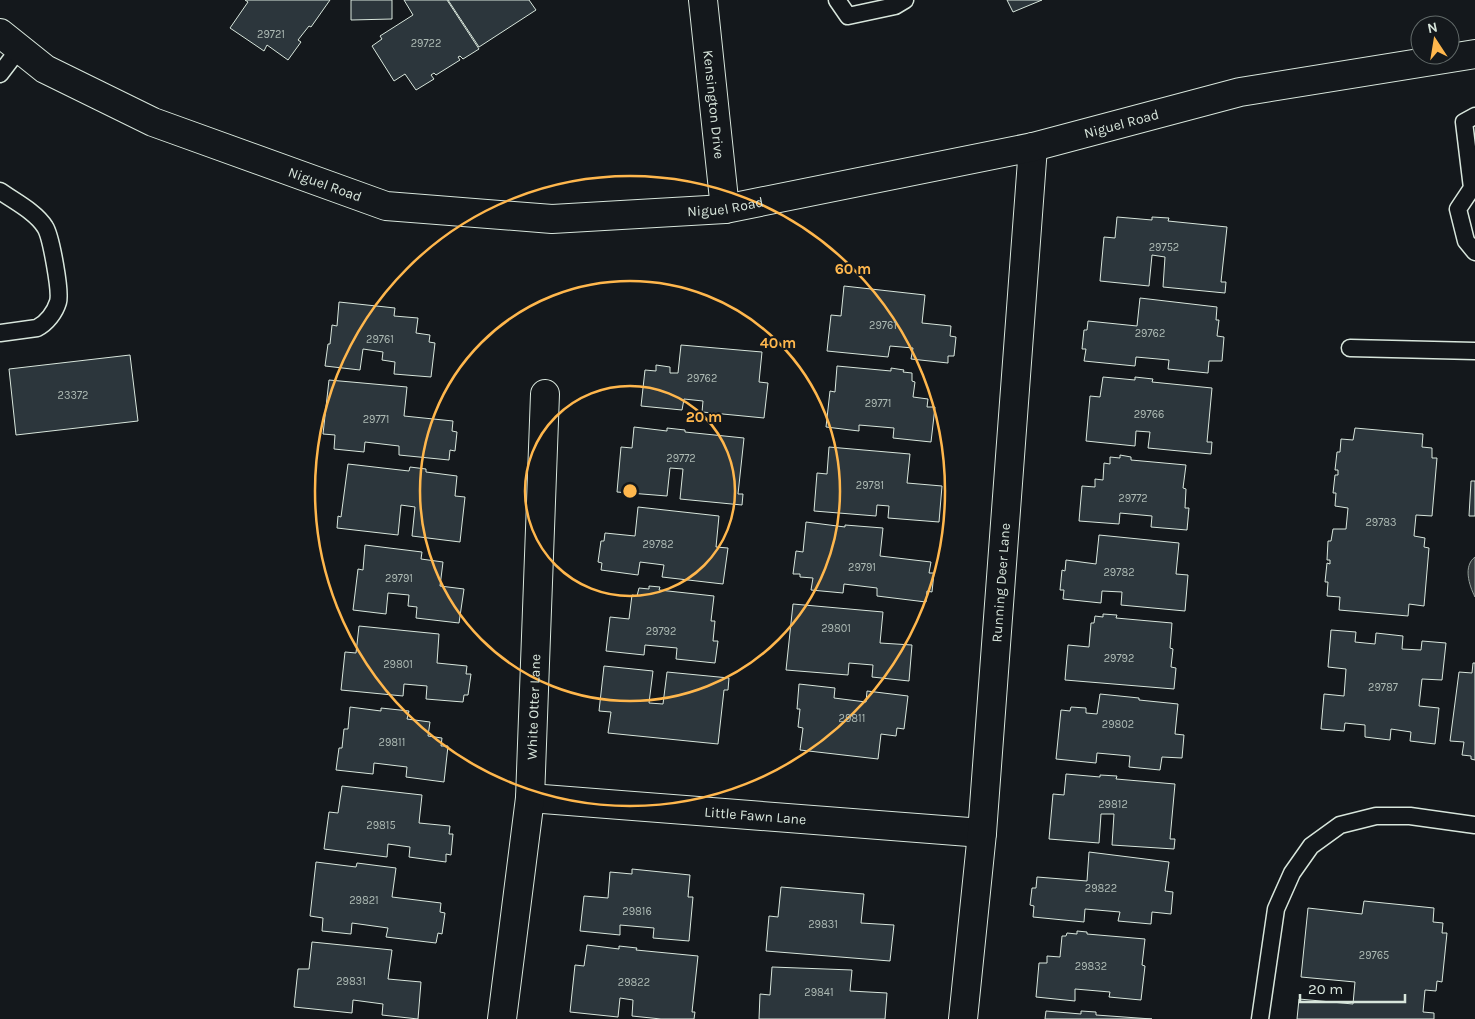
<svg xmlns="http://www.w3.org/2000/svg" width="1475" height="1019" viewBox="0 0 1475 1019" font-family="Karla,sans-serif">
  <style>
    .water { fill: #363b3e; stroke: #939e99 }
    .building { fill: #2c363c; stroke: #d8e6dc }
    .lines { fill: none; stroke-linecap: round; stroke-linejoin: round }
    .service-casing { stroke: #d8e6dc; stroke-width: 19 }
    .minor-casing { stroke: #d8e6dc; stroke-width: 30 }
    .secondary-casing { stroke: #d8e6dc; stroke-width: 30 }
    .service { stroke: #14181c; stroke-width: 16 }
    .minor { stroke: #14181c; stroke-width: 28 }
    .secondary { stroke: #14181c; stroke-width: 28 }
    .ring { fill: none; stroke: #ffb74d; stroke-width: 2.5 }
    .labels { text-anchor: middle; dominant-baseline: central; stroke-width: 4; stroke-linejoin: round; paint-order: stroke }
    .number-label { font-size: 11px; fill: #adbab4 }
    .street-label { font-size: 14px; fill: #d8e6dc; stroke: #14181c }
    .centre { fill: #ffb74d; stroke: #14181c; stroke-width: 2.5 }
    .ring-label { font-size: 15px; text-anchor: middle; font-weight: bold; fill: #ffb74d; stroke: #14181c; stroke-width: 4; stroke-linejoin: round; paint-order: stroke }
  </style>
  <rect width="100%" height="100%" fill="#14181c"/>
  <path class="water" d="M1475,557V597C1469,585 1463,566 1475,557Z"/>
  <g class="building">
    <polygon points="245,0 330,0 311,27 309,26 298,40 301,42 288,60 267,45 264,51 230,28 248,2"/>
    <polygon points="351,0 392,0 392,19 351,20"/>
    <polygon points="404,0 447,0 479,49 463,59 460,56 458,57 460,60 436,75 434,73 431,75 434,79 416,90 405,74 394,81 372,46 382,39 380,36 413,15"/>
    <polygon points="448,0 529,0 536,10 479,47"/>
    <polygon points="1007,0 1042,0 1013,12"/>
    <polygon points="1117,217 1152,220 1152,217 1169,218 1168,221 1227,227 1221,282 1226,282 1225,293 1163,287 1165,257 1152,255 1149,286 1100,281 1104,237 1115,238"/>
    <polygon points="844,286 925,295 922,323 951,326 950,336 956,337 954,356 948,356 948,363 911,359 913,348 890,346 888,357 827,351 831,315 841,316"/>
    <polygon points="1140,298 1217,307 1216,320 1219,320 1217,336 1224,337 1222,361 1209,361 1208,373 1168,369 1169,360 1136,357 1135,366 1084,361 1086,349 1082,349 1084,330 1087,330 1088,321 1137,326"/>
    <polygon points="339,302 395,308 394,316 418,318 416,333 430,335 429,342 435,343 431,377 394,374 395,362 382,360 383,352 363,349 360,370 325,366 328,344 330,344 332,325 337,326"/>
    <polygon points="681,345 762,352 759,382 768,383 764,418 702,412 703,401 684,399 682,410 641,406 645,370 656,371 656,365 670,367 670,373 678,373"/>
    <polygon points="130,355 138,421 16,435 9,369"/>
    <polygon points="837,366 891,371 891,368 904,370 903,372 912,373 912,381 915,382 913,397 928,399 927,407 935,407 931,442 893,438 894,428 859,425 859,431 826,427 830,391 835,392"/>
    <polygon points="1103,377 1135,380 1135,377 1153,379 1152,382 1212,388 1207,442 1212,442 1211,454 1148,448 1150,432 1136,431 1135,446 1086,441 1090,396 1100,397"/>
    <polygon points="329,380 407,387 404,416 453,421 452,431 457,432 455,451 450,450 449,460 399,455 399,446 365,442 364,452 334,449 335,435 323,434"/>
    <polygon points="634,427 667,431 667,428 685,430 685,432 744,438 738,494 743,494 742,505 680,499 683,469 670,468 667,496 617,492 621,447 632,448"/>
    <polygon points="1355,428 1423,434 1422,447 1432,448 1432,458 1437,458 1432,516 1416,515 1414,536 1425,538 1424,547 1429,548 1424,606 1409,604 1408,616 1339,610 1340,597 1327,596 1328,582 1325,582 1327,563 1330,564 1330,560 1327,560 1328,541 1331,541 1333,529 1346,529 1348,508 1335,506 1336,493 1333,493 1335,475 1338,475 1338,470 1335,470 1337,452 1340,452 1341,439 1353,440"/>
    <polygon points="829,447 910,454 907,483 942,486 939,522 888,518 889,506 877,505 876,516 814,511 817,473 827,474"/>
    <polygon points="1120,455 1131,457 1131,460 1186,465 1183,488 1186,489 1185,508 1189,508 1187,530 1151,527 1152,516 1120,513 1119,524 1079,521 1082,486 1095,487 1095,479 1103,480 1104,463 1110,464 1110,457 1120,458"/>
    <polygon points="348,464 409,471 410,467 426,469 426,472 457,476 455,496 465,497 460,542 412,536 415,507 401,505 398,535 337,528 338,516 341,517"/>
    <polygon points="1471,481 1475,481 1475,516 1469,516"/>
    <polygon points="638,507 719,516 716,547 728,548 723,584 662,577 664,565 640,562 638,575 601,570 602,563 598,562 601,541 604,541 605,533 635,536"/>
    <polygon points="806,522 845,527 845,525 883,528 880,556 931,562 929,573 934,573 932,592 927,591 926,602 877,596 877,588 844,584 843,593 811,590 813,578 800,577 800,574 793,574 796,551 803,552"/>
    <polygon points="1099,535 1179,543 1176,574 1188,575 1185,611 1121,605 1122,592 1102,591 1101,603 1063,599 1064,590 1060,590 1062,570 1065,571 1066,560 1096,564"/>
    <polygon points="365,545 422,552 421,559 443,562 440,586 464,589 459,623 416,618 417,607 408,606 409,595 388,593 386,614 353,610 358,569 363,570"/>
    <polygon points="649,586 660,587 659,590 714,596 711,621 715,621 713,641 718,641 715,663 676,659 677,648 645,645 644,655 606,651 610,617 629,619 632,595 637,596 639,588 649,589"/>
    <polygon points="793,604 883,612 880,643 912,645 909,681 872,677 873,665 849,663 848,675 786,670"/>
    <polygon points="1103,614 1117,615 1116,618 1172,623 1170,648 1173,649 1171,667 1176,668 1174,689 1065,680 1068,645 1089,647 1091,623 1094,623 1095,616 1103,617"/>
    <polygon points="359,626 439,634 437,663 467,666 466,674 471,674 468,695 464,695 463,702 426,699 427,686 404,684 403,696 341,690 345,652 356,653"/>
    <polygon points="1331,630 1356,632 1355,642 1375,644 1376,633 1403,636 1402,649 1421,650 1422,641 1446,643 1442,680 1422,679 1419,706 1439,708 1435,744 1410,741 1411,732 1391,729 1390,740 1365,737 1365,725 1345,723 1344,731 1321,729 1324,694 1344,696 1346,669 1328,667"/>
    <polygon points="1473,663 1475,663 1475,760 1471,759 1471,756 1462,755 1464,742 1450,741 1459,672 1472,673"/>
    <polygon points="604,666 653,671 649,703 663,704 667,672 729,678 728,690 724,690 718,744 608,733 611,712 599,711"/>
    <polygon points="799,684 835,688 834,698 866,702 867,691 908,696 904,729 897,728 896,736 881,734 878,759 800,750 803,728 798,727 800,709 797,709"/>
    <polygon points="1100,694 1139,698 1139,700 1178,704 1175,734 1184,735 1182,758 1162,757 1160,770 1129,767 1130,756 1097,753 1096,763 1056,759 1061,710 1070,711 1071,707 1086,708 1086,713 1097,714"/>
    <polygon points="350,707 381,711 381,708 409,711 407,719 430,722 428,736 442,738 441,746 448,746 444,782 406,777 407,767 374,763 373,774 336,770 339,748 342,748 344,729 348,729"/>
    <polygon points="1066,774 1100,777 1100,775 1117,776 1116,779 1175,784 1170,839 1175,839 1174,849 1112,845 1114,814 1101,814 1099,843 1049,839 1053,794 1064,795"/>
    <polygon points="342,786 422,795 419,823 450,826 449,834 453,834 451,855 446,854 446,862 409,857 410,847 388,844 387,857 324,849 329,812 338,813"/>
    <polygon points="1089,852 1169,862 1165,891 1173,892 1171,914 1152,912 1151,924 1118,921 1120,912 1085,909 1084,922 1033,917 1034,906 1030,905 1032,888 1036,888 1037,877 1087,881"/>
    <polygon points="316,862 356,867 357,863 396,868 392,897 441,903 440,912 445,913 442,934 438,933 436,943 386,937 388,928 352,923 351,934 322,931 323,918 310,916"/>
    <polygon points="632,869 690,875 688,897 693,897 689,941 653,938 654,928 620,925 620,935 580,931 584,896 608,898 610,872 632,874"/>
    <polygon points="781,887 864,894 861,923 894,925 890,961 766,951 769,916 778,917"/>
    <polygon points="1364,901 1434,908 1433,922 1443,923 1442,933 1447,933 1442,982 1437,981 1436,991 1425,990 1423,1012 1434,1013 1434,1019 1297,1019 1299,999 1353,1004 1355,982 1301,977 1308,908 1362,914"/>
    <polygon points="1077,931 1087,932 1087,934 1145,939 1142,965 1145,966 1141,1000 1109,997 1110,992 1075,989 1075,1001 1036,997 1039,963 1047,963 1047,956 1060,957 1062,936 1066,936 1067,933 1077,934"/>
    <polygon points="312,942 392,950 388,979 421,982 418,1019 382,1015 383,1004 353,1000 352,1013 294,1007 298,969 309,969"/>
    <polygon points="587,945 619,949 619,946 637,948 636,950 698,956 692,1012 695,1012 694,1019 661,1019 632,1016 633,1000 620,998 618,1017 570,1012 575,965 584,966"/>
    <polygon points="772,967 852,970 850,991 887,993 885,1019 759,1019 760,994 770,995"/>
    <polygon points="1046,1011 1081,1014 1081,1011 1096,1012 1096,1015 1152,1019 1045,1019"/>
  </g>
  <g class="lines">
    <g class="service-casing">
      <g id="service">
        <polyline points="837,0 848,16 895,6 905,0"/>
        <polyline points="0,74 19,49"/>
        <polyline points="1475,116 1464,122 1472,188 1458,209 1466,241 1475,252"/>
        <path d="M0,191C14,201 36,212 45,227C51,236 61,292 58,302C55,312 47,323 37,328L0,333"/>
        <polyline points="1350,348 1475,351"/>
        <polyline points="1260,1019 1276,909 1292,873 1311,846 1340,825 1376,816 1410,816 1475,825"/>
      </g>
    </g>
    <g class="minor-casing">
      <g id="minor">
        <path id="s1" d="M703,0L725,209"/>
        <path id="s2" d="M530,798L982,833"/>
        <path id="s3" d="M502,1019L530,798L545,394"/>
        <path id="s4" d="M963,1019L982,833L1033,147"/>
      </g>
    </g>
    <g class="secondary-casing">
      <g id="secondary">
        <path id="s5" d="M0,33L45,69L153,122L386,206L552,219L725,209L1033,147L1240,92L1475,54"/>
      </g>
    </g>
    <use href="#service" class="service"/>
    <use href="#minor" class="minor"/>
    <use href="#secondary" class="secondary"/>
  </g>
  <g class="ring">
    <circle cx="630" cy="491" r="105"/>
    <circle cx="630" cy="491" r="210"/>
    <circle cx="630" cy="491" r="315"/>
  </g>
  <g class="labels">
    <g class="number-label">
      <text x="271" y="34">29721</text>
      <text x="426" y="43">29722</text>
      <text x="1164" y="247">29752</text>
      <text x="883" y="325">29761</text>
      <text x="1150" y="333">29762</text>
      <text x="380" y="339">29761</text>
      <text x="702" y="378">29762</text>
      <text x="73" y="395">23372</text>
      <text x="878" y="403">29771</text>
      <text x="1149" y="414">29766</text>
      <text x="376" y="419">29771</text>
      <text x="681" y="458">29772</text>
      <text x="870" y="485">29781</text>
      <text x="1133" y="498">29772</text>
      <text x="1381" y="522">29783</text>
      <text x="658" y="544">29782</text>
      <text x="862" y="567">29791</text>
      <text x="1119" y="572">29782</text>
      <text x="399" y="578">29791</text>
      <text x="836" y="628">29801</text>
      <text x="661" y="631">29792</text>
      <text x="1119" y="658">29792</text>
      <text x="398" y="664">29801</text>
      <text x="1383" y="687">29787</text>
      <text x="852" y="718">29811</text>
      <text x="1118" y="724">29802</text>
      <text x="392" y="742">29811</text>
      <text x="1113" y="804">29812</text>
      <text x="381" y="825">29815</text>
      <text x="1101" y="888">29822</text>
      <text x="364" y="900">29821</text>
      <text x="637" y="911">29816</text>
      <text x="823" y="924">29831</text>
      <text x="1374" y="955">29765</text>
      <text x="1091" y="966">29832</text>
      <text x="351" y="981">29831</text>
      <text x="634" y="982">29822</text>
      <text x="819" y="992">29841</text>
    </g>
    <g class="street-label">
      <text stroke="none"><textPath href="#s1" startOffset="105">Kensington Drive</textPath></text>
      <text stroke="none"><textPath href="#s5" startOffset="1171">Niguel Road</textPath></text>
      <text stroke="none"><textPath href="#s5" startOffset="361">Niguel Road</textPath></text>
      <text stroke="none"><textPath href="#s5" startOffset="766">Niguel Road</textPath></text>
      <text stroke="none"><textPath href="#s4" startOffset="438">Running Deer Lane</textPath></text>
      <text stroke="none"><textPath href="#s3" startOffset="314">White Otter Lane</textPath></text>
      <text stroke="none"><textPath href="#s2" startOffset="226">Little Fawn Lane</textPath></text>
    </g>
  </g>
  <circle cx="630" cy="491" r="8" class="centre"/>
  <g class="ring-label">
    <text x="853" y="274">60 m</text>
    <text x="778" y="348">40 m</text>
    <text x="704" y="422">20 m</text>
  </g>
  <g transform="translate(1435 40) rotate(348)"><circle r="24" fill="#14181c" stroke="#626a69"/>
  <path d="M0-4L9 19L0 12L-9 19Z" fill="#ffb74d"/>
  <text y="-8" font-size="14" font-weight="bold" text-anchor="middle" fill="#d8e6dc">N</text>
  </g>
  <path d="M1300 994v8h105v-8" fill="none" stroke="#d8e6dc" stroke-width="2.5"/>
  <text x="1308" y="994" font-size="15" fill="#d8e6dc" stroke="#14181c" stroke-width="4" paint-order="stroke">20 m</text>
</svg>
